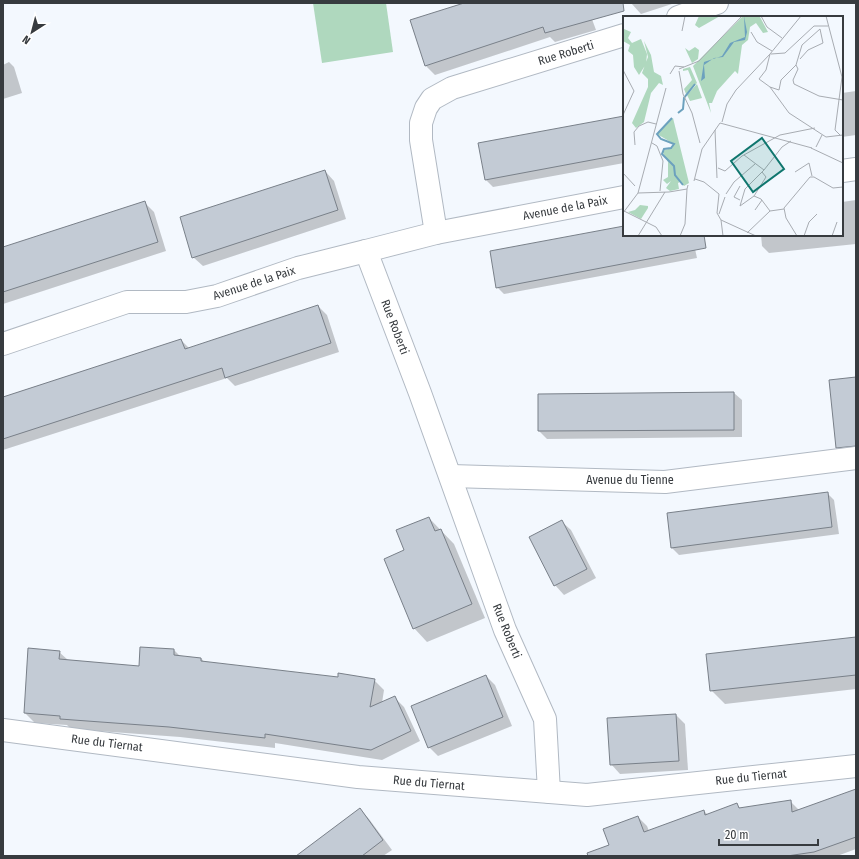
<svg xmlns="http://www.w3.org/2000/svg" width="859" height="859" viewBox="0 0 859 859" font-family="'Fira Sans Condensed',sans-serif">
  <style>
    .green { fill: #afd8be }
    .shadow { fill: #0003 }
    .building { fill: #c3cbd5; stroke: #798089 }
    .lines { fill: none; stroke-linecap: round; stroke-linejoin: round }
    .street-casing { stroke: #b1b9c3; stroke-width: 24 }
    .street { stroke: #fff; stroke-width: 22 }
    .labels { text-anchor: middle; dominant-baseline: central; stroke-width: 3.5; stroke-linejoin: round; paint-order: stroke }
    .street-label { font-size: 12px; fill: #373b3f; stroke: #fff }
    .inset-river { fill: none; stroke: #6ca1be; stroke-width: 2 }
    .inset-road { fill: none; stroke: #a8acb2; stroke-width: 1 }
    .view { fill: #0f766e; fill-opacity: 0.15; stroke: #0f766e; stroke-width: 2 }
    .inset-edge { fill: none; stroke: #373b3f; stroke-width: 2 }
  </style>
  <rect width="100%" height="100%" fill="#f3f8fe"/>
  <polygon class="green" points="313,3 386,3 393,52 322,63"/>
  <g class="shadow">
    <polygon points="466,3 586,3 596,30 555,42 550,37 435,75 426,66 412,21"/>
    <polygon points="631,3 675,3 641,14"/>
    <polygon points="9,62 14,67 22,93 3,99 3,65"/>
    <polygon points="856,91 856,135 842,137 842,93"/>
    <polygon points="624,117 624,163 493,187 486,180"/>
    <polygon points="325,171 334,181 346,219 203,266 193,257"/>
    <polygon points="856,200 856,244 769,253 762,246 761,235 842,235 842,202"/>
    <polygon points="144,202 154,212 166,251 3,304 3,248"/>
    <polygon points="624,227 624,235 692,235 697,258 504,294 497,287"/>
    <polygon points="318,306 327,315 339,352 235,386 227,378 3,450 3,397 181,340 190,349"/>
    <polygon points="734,393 742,400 742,437 547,439 539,431 539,395"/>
    <polygon points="827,493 834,500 839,534 679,555 672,548 668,514"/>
    <polygon points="429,518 454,544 485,618 427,642 414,628 405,551"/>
    <polygon points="561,521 571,530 596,578 564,595 555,585"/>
    <polygon points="856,638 856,689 725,704 711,690"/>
    <polygon points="174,650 181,657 201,658 205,663 338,679 374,680 384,690 382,703 394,697 404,707 420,741 382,760 275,743 275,748 180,737 71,729 67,725 35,723 25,713 59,652 68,660 140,667"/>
    <polygon points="486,676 495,685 512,726 438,756 429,747"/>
    <polygon points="676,715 685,724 688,770 620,774 611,764 608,719"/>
    <polygon points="856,790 856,849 837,856 614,856 638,817 647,826 649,831 704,811 708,815 737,805 741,809 790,801 799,810"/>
    <polygon points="360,809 369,819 392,850 383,856 308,856"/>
  </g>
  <g class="building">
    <polygon points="464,3 623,3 624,11 545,33 543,27 425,66 410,20"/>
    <polygon points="624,116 624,154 485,180 478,143"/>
    <polygon points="325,170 338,210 192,258 180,217"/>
    <polygon points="145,201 158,242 3,292 3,247"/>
    <polygon points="624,226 624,235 704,235 706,248 496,288 490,251"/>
    <polygon points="318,305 331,343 225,378 222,368 3,439 3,397 181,339 185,349"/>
    <polygon points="856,377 856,446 836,448 829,380"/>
    <polygon points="734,392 734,430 538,431 538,394"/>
    <polygon points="828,492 832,527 671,548 667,513"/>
    <polygon points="429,517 435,531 441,529 472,604 413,629 384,559 404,550 396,530"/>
    <polygon points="562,520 587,569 554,586 529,537"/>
    <polygon points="856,637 856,675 710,691 706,654"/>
    <polygon points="140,647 174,649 174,655 201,658 201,661 338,677 338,673 375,679 370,707 395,696 411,731 371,750 265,734 265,738 169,727 60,719 60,716 24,713 28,648 60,651 59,659 139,666"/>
    <polygon points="486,675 503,717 428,748 411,706"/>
    <polygon points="676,714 679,761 610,765 607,718"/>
    <polygon points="856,789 856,837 814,852 787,856 588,856 587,853 609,845 603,829 638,816 644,832 704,810 705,815 737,803 739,808 791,800 792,812"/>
    <polygon points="360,808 383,840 362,856 296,856"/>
  </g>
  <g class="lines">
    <g class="street-casing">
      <g id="street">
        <polyline points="678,17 717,3"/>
        <polyline points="842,171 856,169"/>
        <polyline points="436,233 421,140 421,123 426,108 432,99 452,88 624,35"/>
        <polyline points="3,344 127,302 186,302 217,296 298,268 366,251"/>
        <polyline points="451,476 665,482 856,458"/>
        <polyline points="3,730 358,777 587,795 856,766"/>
        <polyline points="549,792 545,719 505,630 420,393 366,251 436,233 624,197"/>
      </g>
    </g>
    <use href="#street" class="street"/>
  </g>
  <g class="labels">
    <g class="street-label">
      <text transform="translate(566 53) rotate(-17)">Rue Roberti</text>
      <text transform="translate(565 208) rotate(-11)">Avenue de la Paix</text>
      <text transform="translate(254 283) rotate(-18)">Avenue de la Paix</text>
      <text transform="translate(395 327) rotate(69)">Rue Roberti</text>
      <text x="630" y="480">Avenue du Tienne</text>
      <text transform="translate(507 631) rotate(68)">Rue Roberti</text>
      <text transform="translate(107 743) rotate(7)">Rue du Tiernat</text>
      <text transform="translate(751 777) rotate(-6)">Rue du Tiernat</text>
      <text transform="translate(429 783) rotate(5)">Rue du Tiernat</text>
    </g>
  </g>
  <g transform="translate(623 16)">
    <rect width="220" height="220" fill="#f3f8fe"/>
    <path d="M76,0H97L76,12L72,9ZM120,0L137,1L145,16L140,17L133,7L127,11L125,24L119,29L115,58L112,55L94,75L89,87H86L88,97L70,50ZM1,13L8,16L5,22L9,27L18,23L24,38L23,48L16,59L11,51L10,39L5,35L7,29L0,25ZM21,25L28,39L31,56L38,60L40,69L36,67L28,77L21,106L13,112L9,107L25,71V63L19,57L25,41ZM72,31L76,34L75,43L69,47L62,32L66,35ZM67,51L74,67L63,78L61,73L69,64L65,54L60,55V53ZM74,68L79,82L67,85L64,79ZM50,102L66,167L61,170L57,166L55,167L56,173L47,175L43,172L48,165L44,168L40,164L45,161V146L39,135L49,132L51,128L34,118ZM17,189L25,190V192L18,203L5,196L12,194Z" fill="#afd8be"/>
    <path d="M121,0L124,16L122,24L111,26L100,41L91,42L81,49L82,62L78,65L81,46L99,40L107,27L122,21Z" fill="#6ca1be"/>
    <path class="inset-river" d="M55,97L60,93L61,82L72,68M49,102L34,118L38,123L51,128L48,132L41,133L39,138L51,150L52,159L60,169"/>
    <path class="inset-road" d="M138,0L144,11L159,22M203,0L219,61L212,114L217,119M59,15L62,0M128,16L134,26L149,35M148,38L162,37L191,10H205M173,49L179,29L197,13L200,27L185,34L177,43M56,53L76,45L119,0M0,54L11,75L0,99M56,55L60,78L69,97L77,127M47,58L52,50L61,51M136,63L147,71L166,97L203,121L220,119M136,63L143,54L147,38L178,0M147,71L156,74L158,64L173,49L175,53L170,64L171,68L196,80L220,84M99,106L104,88L113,74L147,38M92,114L94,162M29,127L34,130L40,145L37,175M12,129L11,116L16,110L25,106L33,108M193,131L199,119M188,132L220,147M121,139L141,154L139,156L143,161L131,180L117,190L122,173L139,156M95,152L102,155L119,140L157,119L192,112M141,154L159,131L168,125M172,156L186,147L189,160M0,157L12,170M72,163L81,166L96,178L94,197L98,204L133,220M71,165L79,133L97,107L189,132M15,177L46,176L64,173L65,169M103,178L111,166L132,148M131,180L138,183L147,195M117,184L111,181L117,170M132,194L139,184M1,195L33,211L39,220M0,197L15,177L43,72M96,198L102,181M98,204L100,220M124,217L147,195L161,193M15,220L42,176M57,220L62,208L64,173M174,220L163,202L161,192L187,161H191L210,172L220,171M181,220L186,206L194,198L192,200M209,220L214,206"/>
    <path class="view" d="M139,122L161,153L130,176L108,145Z"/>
    <rect width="220" height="220" class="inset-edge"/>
  </g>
  <rect width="859" height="859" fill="none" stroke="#373b3f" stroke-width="8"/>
  <g transform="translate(32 32) rotate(216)" stroke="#ffffff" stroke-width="3" paint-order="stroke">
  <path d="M0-3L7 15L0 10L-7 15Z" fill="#373b3f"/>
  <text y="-6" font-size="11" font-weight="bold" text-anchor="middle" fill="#373b3f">N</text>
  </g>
  <path d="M719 839v6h99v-6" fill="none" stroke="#373b3f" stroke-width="2"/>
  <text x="725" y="839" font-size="12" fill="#373b3f" stroke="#ffffff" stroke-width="3" paint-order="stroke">20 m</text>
</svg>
